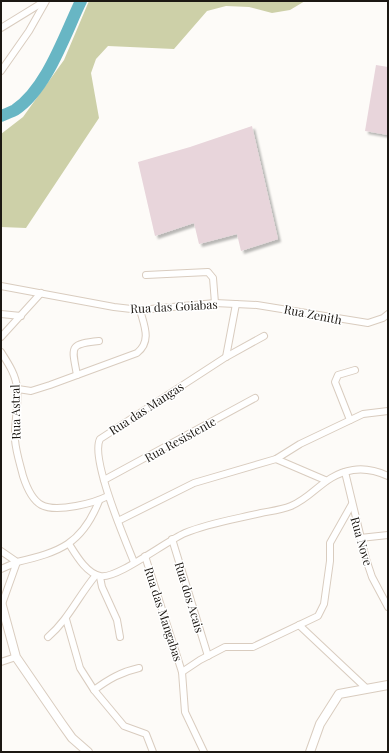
<svg xmlns="http://www.w3.org/2000/svg" width="389" height="753" viewBox="0 0 389 753" font-family="'Playfair Display',serif">
  <style>
    .green { fill: #cdd0a8 }
    .lines { fill: none; stroke-linecap: round; stroke-linejoin: round }
    .river { stroke: #68b6c4; stroke-width: 12 }
    .building { fill: #e8d5db; filter: url(#shadow) }
    .street-casing { stroke: #d9ccbf; stroke-width: 8 }
    .secondary-casing { stroke: #d9ccbf; stroke-width: 10 }
    .street { stroke: #fff; stroke-width: 6 }
    .secondary { stroke: #fff; stroke-width: 8 }
    .labels { text-anchor: middle; dominant-baseline: central; stroke-width: 3; stroke-linejoin: round; paint-order: stroke }
    .street-label { font-size: 12px; fill: #1c1813; stroke: #fff }
  </style>
  <defs>
    <filter id="shadow"><feDropShadow dx="3" dy="3" stdDeviation="1" flood-color="#0004"/></filter>
  </defs>
  <rect width="100%" height="100%" fill="#fdfbf8"/>
  <polygon class="green" points="89,1 305,1 290,10 272,13 249,7 226,6 207,11 174,49 108,46 96,59 91,73 99,118 26,228 1,227 1,134 23,117 64,60"/>
  <g class="lines">
    <path class="river" d="M1,116C6,114 11,112 15,110C47,89 65,34 81,1"/>
  </g>
  <g class="building">
    <polygon points="376,65 388,67 388,135 365,131"/>
    <polygon points="252,126 278,239 241,251 237,234 199,244 194,223 155,236 138,162 190,147"/>
  </g>
  <g class="lines">
    <g class="street-casing">
      <g id="street">
        <polyline points="1,28 45,1"/>
        <polyline points="1,71 29,31 46,1"/>
        <polyline points="146,275 208,272 213,278 215,303"/>
        <polyline points="1,286 114,307 140,310 215,303 257,305 368,323 383,318 388,314"/>
        <polyline points="1,314 21,316"/>
        <polyline points="1,337 41,293"/>
        <path d="M1,352C8,363 16,375 17,388C19,405 14,423 15,440C16,452 20,464 23,476C33,507 44,512 76,506C87,504 98,501 108,496"/>
        <polyline points="226,357 236,304"/>
        <path d="M77,375C72,347 68,344 99,341"/>
        <path d="M18,389L31,391L50,385L137,353C152,341 144,325 140,310"/>
        <polyline points="350,420 335,382 338,375 355,370"/>
        <polyline points="276,459 325,480"/>
        <polyline points="345,472 366,559 372,577 388,607"/>
        <polyline points="104,480 255,398"/>
        <polyline points="118,521 194,483 276,459 300,444 363,414 388,411"/>
        <polyline points="360,538 388,535"/>
        <polyline points="172,539 208,656"/>
        <path d="M69,544C76,555 86,573 100,576C116,580 166,541 185,533C209,523 236,519 261,513C271,511 281,510 291,506C315,496 323,475 353,470C365,468 377,471 388,476"/>
        <path d="M1,551L17,562C60,552 82,544 99,501"/>
        <polyline points="145,556 182,672 185,712 204,752"/>
        <path d="M134,562C125,540 90,458 100,439L226,357L264,336"/>
        <polyline points="1,569 17,562 2,604"/>
        <polyline points="100,577 102,587 117,620 120,637"/>
        <polyline points="66,619 80,668 94,690 124,726 146,734 153,752"/>
        <polyline points="299,625 366,688"/>
        <path d="M48,637C68,620 79,595 96,575"/>
        <polyline points="1,662 16,657"/>
        <polyline points="182,672 200,660 225,647 253,647 318,616 324,604 330,561 330,543 352,504"/>
        <path d="M94,690C109,679 121,672 139,668"/>
      </g>
    </g>
    <g class="secondary-casing">
      <g id="secondary">
        <polyline points="1,602 16,657 62,724 72,738 88,752"/>
        <polyline points="310,752 320,724 339,694 388,685"/>
      </g>
    </g>
    <use href="#street" class="street"/>
    <use href="#secondary" class="secondary"/>
  </g>
  <g class="labels">
    <g class="street-label">
      <text transform="translate(174 306) rotate(-3)">Rua das Goiabas</text>
      <text transform="translate(313 314) rotate(11)">Rua Zenith</text>
      <text transform="translate(146 408) rotate(-33)">Rua das Mangas</text>
      <text transform="translate(15 412) rotate(-91)">Rua Astral</text>
      <text transform="translate(180 439) rotate(-29)">Rua Resistente</text>
      <text transform="translate(362 541) rotate(74)">Rua Nove</text>
      <text transform="translate(190 597) rotate(73)">Rua dos Acais</text>
      <text transform="translate(164 614) rotate(72)">Rua das Mangabas</text>
    </g>
  </g>
  <rect width="389" height="753" fill="none" stroke="#1c1813" stroke-width="4"/>
</svg>
